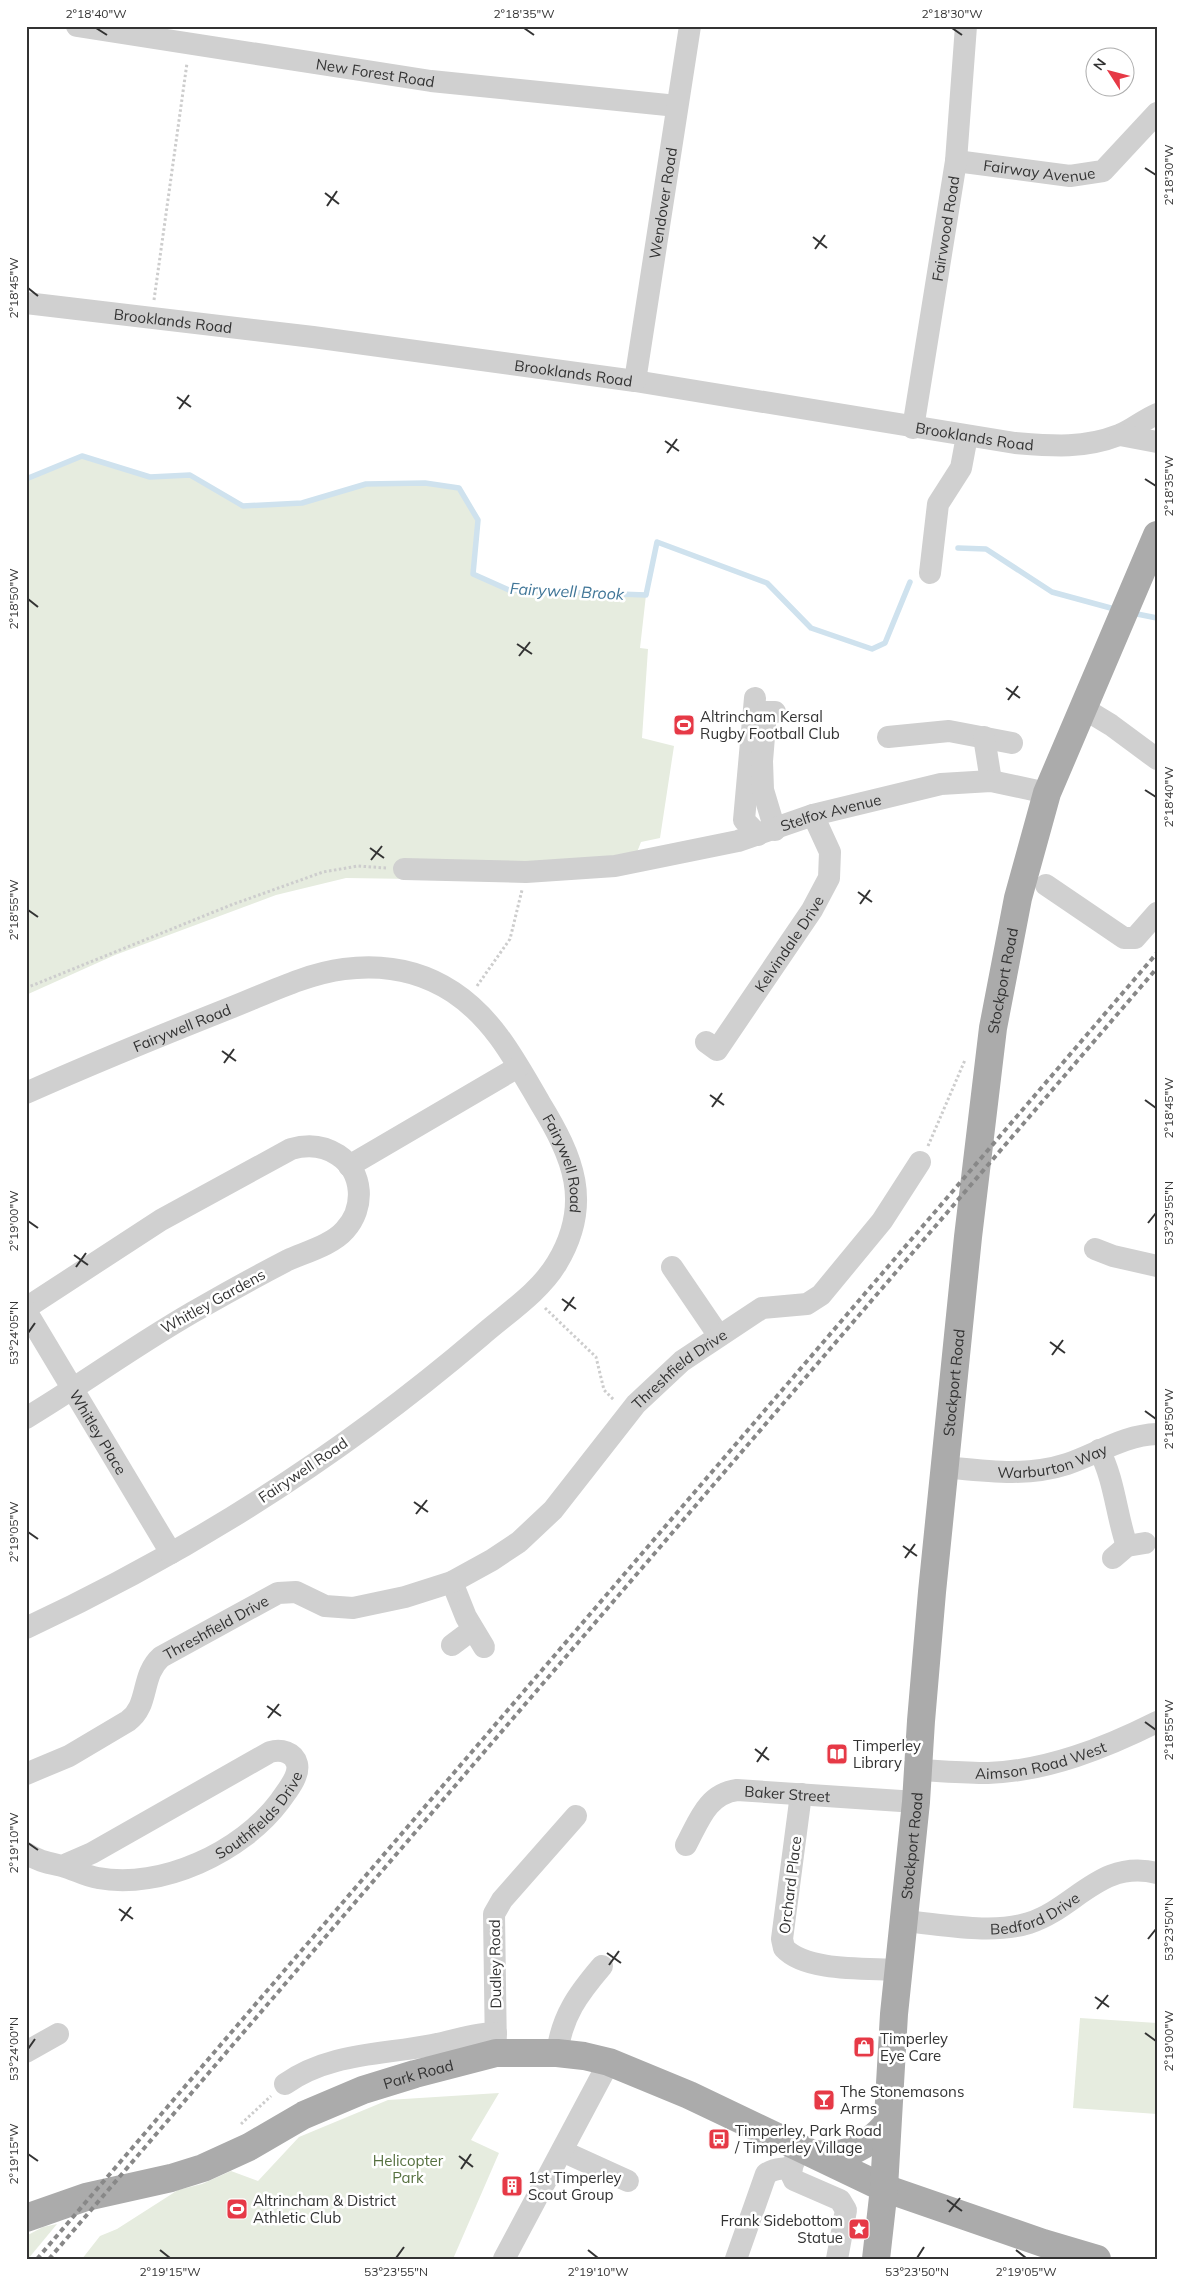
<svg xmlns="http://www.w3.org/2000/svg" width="1183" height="2285" viewBox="0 0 1183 2285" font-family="Mulish,sans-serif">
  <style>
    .green { fill: #e6ecdf }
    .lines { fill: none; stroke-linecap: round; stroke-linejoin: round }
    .stream { stroke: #cfe2ee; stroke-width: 5.5 }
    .path { stroke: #cdcdcd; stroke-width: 3; stroke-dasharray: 2.5 2.5; stroke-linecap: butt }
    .minor { stroke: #d0d0d0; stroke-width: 22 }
    .major { stroke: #ababab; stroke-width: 28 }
    .rail { stroke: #888; stroke-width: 4; stroke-dasharray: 5 4; stroke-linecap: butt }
    .ticks { fill: none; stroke: #333; stroke-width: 2 }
    .labels { text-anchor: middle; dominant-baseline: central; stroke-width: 5; stroke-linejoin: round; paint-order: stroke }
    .street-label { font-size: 15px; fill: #333; stroke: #fff }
    .poi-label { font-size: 15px; fill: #333; stroke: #fff; text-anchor: start }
    .park-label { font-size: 15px; fill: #56703f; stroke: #fff }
    .water-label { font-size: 16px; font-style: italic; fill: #3f7597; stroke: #fff }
    .neatline { fill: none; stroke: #333; stroke-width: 2 }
    .ticks-label { font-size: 12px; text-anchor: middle; fill: #333 }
  </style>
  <rect width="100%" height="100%" fill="#fff"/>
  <g class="green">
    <polygon points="82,456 150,477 190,475 243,506 302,503 366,484 425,483 459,488 478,520 474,574 509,590 646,595 640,648 648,649 642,738 674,746 660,838 641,842 630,870 413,879 346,878 276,895 115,955 26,995 26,479"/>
    <polygon points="1080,2018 1157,2023 1157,2114 1073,2108"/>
    <polygon points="499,2093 471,2140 499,2153 453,2259 82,2259 100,2236 117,2229 178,2190 202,2184 231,2171 258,2181 299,2137 388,2100"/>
    <polygon points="57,2224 28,2259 26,2259 26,2236 43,2227"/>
  </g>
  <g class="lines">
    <g class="stream">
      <polyline points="26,479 82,456 150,477 190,475 243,506 302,503 366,484 425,483 459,488 478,520 473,574 509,590 646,595 657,542 767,583 811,628 872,649 885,643 910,582"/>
      <polyline points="958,548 986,549 1052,592 1118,610"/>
      <polyline points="1132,613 1157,618"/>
    </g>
    <g class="path">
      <polyline points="154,300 187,63"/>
      <polyline points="477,986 510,939 522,890"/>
      <polyline points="26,988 231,905 323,872 358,866 386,868"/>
      <polyline points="928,1146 965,1060"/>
      <polyline points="545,1308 596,1357 604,1390 614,1400"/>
      <polyline points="241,2124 271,2096"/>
    </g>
    <g class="minor">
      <path id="s1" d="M77,26L431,81L677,106"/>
      <path id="s2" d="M956,161L1070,176L1103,171L1157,113"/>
      <path id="s3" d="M26,303L313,337L635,381L1015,443C1052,446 1083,449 1119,435C1132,430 1143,420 1157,414"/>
      <path id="s4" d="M635,381L690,26"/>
      <path id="s5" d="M913,428L956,161L966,26"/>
      <polyline points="1120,435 1157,442"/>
      <polyline points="930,573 938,504 961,468 967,436"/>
      <polyline points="755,698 744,820 758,835"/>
      <polyline points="1083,708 1111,725 1157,759"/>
      <polyline points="888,737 949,731 1012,743"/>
      <polyline points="984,737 991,781"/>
      <polyline points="775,830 763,790 762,761 766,712 775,712"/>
      <path id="s6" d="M404,869L526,872L615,866L738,841L813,815L941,784L991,781L1047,793"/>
      <polyline points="1046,885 1124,938 1135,938 1157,913"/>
      <path id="s7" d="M706,1042L717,1050L812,910L829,878L830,852L813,815"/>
      <path id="s8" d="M26,1093C93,1063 162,1035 230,1008C266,994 305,974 344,969C383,964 421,971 453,992C494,1019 516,1062 540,1103C573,1157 593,1203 557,1263C540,1292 506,1314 481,1336C344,1453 189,1552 26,1628"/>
      <polyline points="349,1166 518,1067"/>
      <polyline points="1095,1249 1113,1256 1157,1266"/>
      <polyline points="672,1267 719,1336"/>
      <path d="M26,1308L161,1220L291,1149C308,1144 323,1145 338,1155C364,1172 365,1208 345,1230C332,1245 306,1252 288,1260C259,1275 230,1291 202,1307C141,1341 86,1382 26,1418"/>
      <path id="s9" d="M26,1311L171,1553"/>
      <path d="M1099,1450C1115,1481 1116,1514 1127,1546"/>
      <path id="s10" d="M945,1467C986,1471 1027,1477 1067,1464C1097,1454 1124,1435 1157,1434"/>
      <polyline points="1113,1558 1127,1546 1145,1543"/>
      <polyline points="452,1582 466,1617 484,1647"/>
      <polyline points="452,1645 472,1630"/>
      <path id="s11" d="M918,1770C941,1771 965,1773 988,1773C1047,1771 1105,1748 1157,1722"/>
      <path id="s12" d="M26,1774L69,1756L128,1721C150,1705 140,1676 161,1657L278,1593L296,1592L325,1606L353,1608L405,1597L452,1582L492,1560L519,1542L553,1510L636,1404L682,1361L762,1308L807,1304L821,1295L882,1221L920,1162"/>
      <path d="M801,1794L782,1939L784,1948C806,1972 867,1968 898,1970"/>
      <path id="s13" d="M686,1845C699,1821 707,1794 737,1790L916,1802"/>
      <path id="s14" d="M26,1853C37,1861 49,1863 62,1866C74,1869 85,1876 98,1878C161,1890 242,1852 280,1801C286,1792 300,1776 297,1764C294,1752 281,1749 270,1752L92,1853L62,1866"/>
      <path id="s15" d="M903,1921C941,1924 992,1935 1029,1923C1076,1908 1100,1859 1157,1873"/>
      <polyline points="26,2052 58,2034"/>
      <polyline points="496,2053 494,1914 502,1900 576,1816"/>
      <path d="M557,2053C562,2016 578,1994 602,1966"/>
      <path d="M285,2084C329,2053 381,2055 432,2045C454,2041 475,2033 496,2033"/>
      <path d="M802,2148C796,2158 787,2169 794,2180L840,2200L846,2210L837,2259"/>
      <polyline points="562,2151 628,2181"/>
      <polyline points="504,2259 609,2062"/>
      <path d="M736,2259L766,2174C777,2166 786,2171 792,2165"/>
    </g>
    <g class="major">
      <path d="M816,2154C847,2158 867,2147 887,2124"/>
      <path id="s16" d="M26,2218L86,2197L171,2178L203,2168L249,2147L304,2115L363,2090L415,2074L496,2053H557L584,2056L609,2062L689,2095L884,2188L1043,2243L1097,2259"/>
      <path id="s17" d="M876,2259L884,2188L894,2014L916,1802L921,1721L932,1592L968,1237L993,1028L1018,898L1047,793L1157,535"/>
    </g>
    <g class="rail">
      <polyline points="37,2259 1157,953"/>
      <polyline points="49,2259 1157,968"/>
    </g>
  </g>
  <path class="ticks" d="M96,28L107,35M524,28L534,35M952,28L962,35M1145,168L1156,175M325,193L339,204M327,206L337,191M813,237L827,248M815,249L825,235M28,288L38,296M177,397L191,407M179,409L189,395M665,441L679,451M667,453L677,439M1145,479L1156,486M28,599L38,607M517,644L532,654M519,656L530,642M1006,688L1020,698M1008,700L1018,686M1145,790L1156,797M370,848L384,858M371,860L382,846M858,892L872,902M860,904L870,890M28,910L38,917M222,1051L236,1061M224,1063L234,1049M710,1095L724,1105M1145,1100L1156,1108M712,1107L722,1093M28,1221L38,1228M1148,1223L1156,1213M74,1255L88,1265M76,1267L86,1253M562,1299L576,1309M564,1311L574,1297M28,1333L35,1323M1050,1342L1065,1353M1052,1355L1063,1340M1145,1411L1156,1419M414,1502L428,1512M416,1514L427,1500M28,1532L38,1539M903,1546L917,1556M905,1558L915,1544M267,1706L281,1716M268,1718L279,1704M1145,1722L1156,1730M755,1749L769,1760M757,1762L767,1747M28,1843L38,1850M119,1909L133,1919M121,1921L131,1907M1148,1939L1156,1929M607,1953L621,1963M609,1965L619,1951M1095,1997L1109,2007M1097,2009L1108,1995M1145,2033L1156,2041M28,2049L35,2039M28,2154L38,2161M459,2156L473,2167M461,2169L471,2154M947,2200L962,2211M949,2212L960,2198M160,2250L170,2258M588,2250L598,2258M1016,2250L1026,2258M396,2258L404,2247M917,2258L924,2247"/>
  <defs>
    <g id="stadium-square" transform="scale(1.125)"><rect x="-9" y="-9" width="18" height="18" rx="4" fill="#e63946" stroke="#fff"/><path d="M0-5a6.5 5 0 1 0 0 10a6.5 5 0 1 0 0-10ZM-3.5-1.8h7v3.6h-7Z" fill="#fff"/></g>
    <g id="library-square" transform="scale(1.125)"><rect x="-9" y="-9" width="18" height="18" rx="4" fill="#e63946" stroke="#fff"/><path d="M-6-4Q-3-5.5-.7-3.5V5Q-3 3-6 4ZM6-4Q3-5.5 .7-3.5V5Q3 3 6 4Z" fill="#fff"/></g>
    <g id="shop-square" transform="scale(1.125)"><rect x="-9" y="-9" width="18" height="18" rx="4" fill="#e63946" stroke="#fff"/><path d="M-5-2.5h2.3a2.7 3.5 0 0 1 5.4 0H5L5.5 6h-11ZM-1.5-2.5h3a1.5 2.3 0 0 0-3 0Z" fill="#fff"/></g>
    <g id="bar-square" transform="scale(1.125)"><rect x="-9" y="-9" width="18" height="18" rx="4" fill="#e63946" stroke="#fff"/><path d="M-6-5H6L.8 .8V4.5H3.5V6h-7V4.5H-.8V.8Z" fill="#fff"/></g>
    <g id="bus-square" transform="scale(1.125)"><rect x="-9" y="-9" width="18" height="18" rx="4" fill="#e63946" stroke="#fff"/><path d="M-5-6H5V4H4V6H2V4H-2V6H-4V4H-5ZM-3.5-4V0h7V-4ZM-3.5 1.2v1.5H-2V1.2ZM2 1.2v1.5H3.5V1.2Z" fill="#fff"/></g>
    <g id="building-square" transform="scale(1.125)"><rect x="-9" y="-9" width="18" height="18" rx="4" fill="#e63946" stroke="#fff"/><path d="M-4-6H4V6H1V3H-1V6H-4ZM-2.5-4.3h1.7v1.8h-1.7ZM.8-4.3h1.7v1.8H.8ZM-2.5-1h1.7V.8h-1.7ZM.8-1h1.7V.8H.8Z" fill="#fff"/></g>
    <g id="sight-square" transform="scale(1.125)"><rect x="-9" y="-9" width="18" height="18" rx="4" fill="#e63946" stroke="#fff"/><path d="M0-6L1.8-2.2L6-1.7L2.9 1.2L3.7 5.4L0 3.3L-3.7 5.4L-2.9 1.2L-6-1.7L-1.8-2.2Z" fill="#fff"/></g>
  </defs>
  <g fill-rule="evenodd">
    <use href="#stadium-square" x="684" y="725"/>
    <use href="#library-square" x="837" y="1754"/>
    <use href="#shop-square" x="864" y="2047"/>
    <use href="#bar-square" x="824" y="2100"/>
    <use href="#bus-square" x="719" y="2139"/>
    <use href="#building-square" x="512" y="2186"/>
    <use href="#stadium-square" x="237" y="2209"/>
    <use href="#sight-square" x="859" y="2229"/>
  </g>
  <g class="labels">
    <g class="street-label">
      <text stroke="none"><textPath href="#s1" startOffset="302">New Forest Road</textPath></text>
      <text stroke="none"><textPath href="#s2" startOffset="84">Fairway Avenue</textPath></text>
      <text stroke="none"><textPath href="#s4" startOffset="180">Wendover Road</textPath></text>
      <text stroke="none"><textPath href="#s5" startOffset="202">Fairwood Road</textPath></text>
      <text stroke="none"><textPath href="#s3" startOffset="148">Brooklands Road</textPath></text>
      <text stroke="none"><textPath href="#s3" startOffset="552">Brooklands Road</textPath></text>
      <text stroke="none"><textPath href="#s3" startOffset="958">Brooklands Road</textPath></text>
      <text stroke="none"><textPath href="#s6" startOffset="434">Stelfox Avenue</textPath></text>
      <text stroke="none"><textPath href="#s7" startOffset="142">Kelvindale Drive</textPath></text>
      <text stroke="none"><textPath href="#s17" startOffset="1285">Stockport Road</textPath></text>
      <text stroke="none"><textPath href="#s8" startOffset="169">Fairywell Road</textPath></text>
      <text stroke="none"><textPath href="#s8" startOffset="664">Fairywell Road</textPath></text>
      <text transform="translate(213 1301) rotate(-29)">Whitley Gardens</text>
      <text stroke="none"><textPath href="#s12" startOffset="818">Threshfield Drive</textPath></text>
      <text stroke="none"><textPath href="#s17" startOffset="880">Stockport Road</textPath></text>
      <text stroke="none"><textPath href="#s9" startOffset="141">Whitley Place</textPath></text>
      <text stroke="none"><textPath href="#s10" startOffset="109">Warburton Way</textPath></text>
      <text transform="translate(303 1470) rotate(-34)">Fairywell Road</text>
      <text stroke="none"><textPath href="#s12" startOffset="251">Threshfield Drive</textPath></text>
      <text stroke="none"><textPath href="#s11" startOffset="124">Aimson Road West</textPath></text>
      <text stroke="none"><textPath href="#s13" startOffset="129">Baker Street</textPath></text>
      <text stroke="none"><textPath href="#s14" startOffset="258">Southfields Drive</textPath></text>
      <text stroke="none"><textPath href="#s17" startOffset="415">Stockport Road</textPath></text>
      <text transform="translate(790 1885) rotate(-83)">Orchard Place</text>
      <text stroke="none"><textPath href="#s15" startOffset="135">Bedford Drive</textPath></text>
      <text transform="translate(495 1964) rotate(-91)">Dudley Road</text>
      <text stroke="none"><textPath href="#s16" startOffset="420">Park Road</textPath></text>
    </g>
    <g class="poi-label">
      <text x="700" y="716">Altrincham Kersal<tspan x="700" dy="17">Rugby Football Club</tspan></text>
      <text x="853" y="1745">Timperley<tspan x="853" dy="17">Library</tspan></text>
      <text x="880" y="2038">Timperley<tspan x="880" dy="17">Eye Care</tspan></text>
      <text x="840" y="2091">The Stonemasons<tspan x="840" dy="17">Arms</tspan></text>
      <text x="735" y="2130">Timperley, Park Road<tspan x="735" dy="17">/ Timperley Village</tspan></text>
      <text x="528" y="2177">1st Timperley<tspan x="528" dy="17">Scout Group</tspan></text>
      <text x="253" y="2200">Altrincham &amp; District<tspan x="253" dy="17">Athletic Club</tspan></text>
      <text x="843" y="2220" text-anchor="end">Frank Sidebottom<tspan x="843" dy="17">Statue</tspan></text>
    </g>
    <g class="park-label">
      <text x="408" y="2160">Helicopter<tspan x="408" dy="17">Park</tspan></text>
    </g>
    <g class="water-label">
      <text transform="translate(567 591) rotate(3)">Fairywell Brook</text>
    </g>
  </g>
  <rect width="1183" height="2285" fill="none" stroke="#ffffff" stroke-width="55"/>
  <g transform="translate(1110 72) rotate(306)"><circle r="24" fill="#ffffff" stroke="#adadad"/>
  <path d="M0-4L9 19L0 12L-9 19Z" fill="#e63946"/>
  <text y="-8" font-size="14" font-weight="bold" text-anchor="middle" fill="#333333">N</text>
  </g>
  <rect x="28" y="28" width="1128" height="2230" class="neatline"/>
  <g class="ticks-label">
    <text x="96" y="18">2°18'40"W</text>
    <text x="524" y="18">2°18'35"W</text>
    <text x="952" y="18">2°18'30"W</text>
    <text transform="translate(1169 175) rotate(-90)" y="4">2°18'30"W</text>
    <text transform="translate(14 288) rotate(-90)" y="4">2°18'45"W</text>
    <text transform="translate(1169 486) rotate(-90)" y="4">2°18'35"W</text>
    <text transform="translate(14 599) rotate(-90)" y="4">2°18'50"W</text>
    <text transform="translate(1169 797) rotate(-90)" y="4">2°18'40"W</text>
    <text transform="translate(14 910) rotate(-90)" y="4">2°18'55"W</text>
    <text transform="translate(1169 1108) rotate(-90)" y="4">2°18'45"W</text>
    <text transform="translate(1169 1213) rotate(-90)" y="4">53°23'55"N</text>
    <text transform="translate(14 1221) rotate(-90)" y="4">2°19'00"W</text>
    <text transform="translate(14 1333) rotate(-90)" y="4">53°24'05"N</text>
    <text transform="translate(1169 1419) rotate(-90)" y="4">2°18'50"W</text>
    <text transform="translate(14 1532) rotate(-90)" y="4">2°19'05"W</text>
    <text transform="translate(1169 1730) rotate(-90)" y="4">2°18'55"W</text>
    <text transform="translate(14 1843) rotate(-90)" y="4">2°19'10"W</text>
    <text transform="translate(1169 1929) rotate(-90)" y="4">53°23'50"N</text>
    <text transform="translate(1169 2041) rotate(-90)" y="4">2°19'00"W</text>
    <text transform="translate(14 2049) rotate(-90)" y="4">53°24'00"N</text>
    <text transform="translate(14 2154) rotate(-90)" y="4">2°19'15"W</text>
    <text x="170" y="2276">2°19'15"W</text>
    <text x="396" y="2276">53°23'55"N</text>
    <text x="598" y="2276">2°19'10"W</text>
    <text x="917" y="2276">53°23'50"N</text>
    <text x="1026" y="2276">2°19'05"W</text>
  </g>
</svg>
